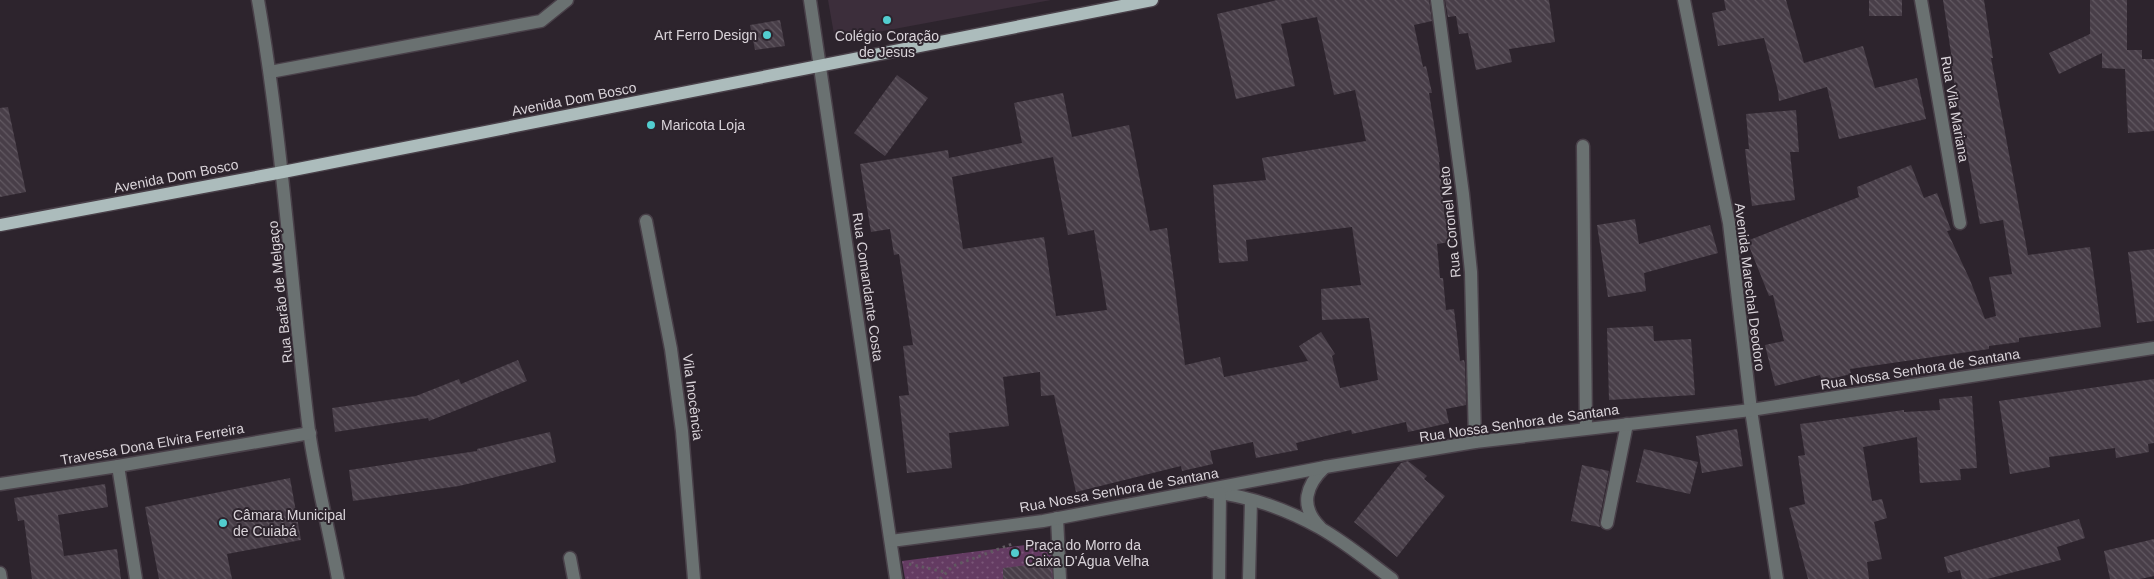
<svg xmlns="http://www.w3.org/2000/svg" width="2154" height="579" viewBox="0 0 2154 579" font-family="Helvetica,sans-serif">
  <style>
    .built { fill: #3c2e3b }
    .grass { fill: url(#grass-dots) }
    .building { fill: url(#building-back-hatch); fill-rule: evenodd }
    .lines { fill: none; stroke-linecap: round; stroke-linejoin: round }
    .minor-casing { stroke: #494049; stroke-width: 15 }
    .major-casing { stroke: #494049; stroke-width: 15 }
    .path { stroke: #615961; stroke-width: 3; stroke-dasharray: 2.5 4; stroke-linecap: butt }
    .minor { stroke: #6a7171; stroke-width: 12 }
    .major { stroke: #acbcbc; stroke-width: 12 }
    .poi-dot { fill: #52cdcf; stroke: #2d242d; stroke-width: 2 }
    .labels { text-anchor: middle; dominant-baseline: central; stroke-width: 4; stroke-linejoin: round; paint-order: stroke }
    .poi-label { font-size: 14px; fill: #dad4da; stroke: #2d242d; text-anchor: start }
    .street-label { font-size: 14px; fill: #dad4da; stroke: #2d242d }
  </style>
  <defs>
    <pattern id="grass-dots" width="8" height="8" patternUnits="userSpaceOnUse" patternTransform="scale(1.25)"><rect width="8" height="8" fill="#643b62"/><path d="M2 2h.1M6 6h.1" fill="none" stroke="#7a5678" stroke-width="1.8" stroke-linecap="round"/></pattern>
    <pattern id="building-back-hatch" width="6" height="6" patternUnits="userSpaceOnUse" patternTransform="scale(1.25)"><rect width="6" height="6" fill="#483e48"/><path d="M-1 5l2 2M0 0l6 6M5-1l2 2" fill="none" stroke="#625962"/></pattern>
  </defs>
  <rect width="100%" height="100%" fill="#2d242d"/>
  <polygon class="built" points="828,0 1051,0 835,40"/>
  <polygon class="grass" points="1064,540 1066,579 905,579 902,561"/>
  <g class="building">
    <path d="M1277,0H1429L1432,21L1414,25L1423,67L1426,66L1432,93H1429L1440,162H1439L1445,219L1454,218L1457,241L1437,244L1440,278H1443L1446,310L1454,309L1460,361L1464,360L1465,364L1466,405L1446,409L1449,423L1408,432L1406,422L1352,434L1351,430L1296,443L1298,450L1256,458L1253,442L1210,451L1213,464L1182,471L1181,466L1076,492L1054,395L1041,396L1040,372L1003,377L1009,426L949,433L952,468L907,473L899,396L909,395L903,346L913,345L899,254L894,255L890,229L871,232L860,164L948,150L949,158L1022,143L1014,103L1063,93L1072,137L1129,125L1150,231L1167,228L1185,365L1220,357L1224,377L1308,361L1299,346L1321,332L1335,354L1332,356L1340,388L1378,380L1369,318L1322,320L1321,289L1361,285L1352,227L1246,240L1248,261L1219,263L1213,185L1266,180L1262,158L1366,141L1355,90L1334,95L1317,17L1281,24L1295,86L1236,99L1217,14ZM1053,157L1068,235L1094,230L1107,310L1056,316L1044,237L963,249L952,177Z"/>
    <polygon points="1445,0 1549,0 1555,42 1509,49 1512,62 1476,70 1468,33 1459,34 1456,16 1448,17"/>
    <polygon points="1724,0 1786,0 1804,63 1863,46 1875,88 1917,78 1926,119 1839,139 1827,87 1779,101 1778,91 1764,38 1718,46 1712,13 1726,10"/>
    <rect x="1869" y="0" width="33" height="16"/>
    <polygon points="1943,0 1984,0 1993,58 1991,58 2028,255 2090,247 2101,327 2019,338 2019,342 1989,346 1989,349 1850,369 1851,374 1822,381 1820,375 1775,386 1765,345 1784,341 1773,295 1769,296 1747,241 1859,197 1857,187 1911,165 1924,198 1937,193 1951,230 1947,231 1970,280 1985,319 1996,316 1989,277 2012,274 2003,220 1980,224 1951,66 1953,66"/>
    <polygon points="2090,0 2127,0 2127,50 2142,50 2142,59 2154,59 2154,131 2128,133 2125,69 2102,68 2102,53 2059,74 2049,53 2090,34"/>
    <polygon points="780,20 785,46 755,50 750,25"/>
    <polygon points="897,75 928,98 885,156 854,133"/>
    <polygon points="8,107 26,192 0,197 0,108"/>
    <polygon points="1796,110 1799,152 1790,152 1795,200 1752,206 1745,149 1749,149 1746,114"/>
    <polygon points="1635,219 1639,244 1710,225 1718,253 1644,273 1646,291 1608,297 1597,225"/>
    <polygon points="2154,249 2154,321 2137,323 2128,252"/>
    <polygon points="1653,326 1654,341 1691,339 1695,395 1609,400 1607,328"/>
    <polygon points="518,360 527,381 472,404 429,421 428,418 335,432 332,408 416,396 459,379 461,384"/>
    <polygon points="2154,379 2154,443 2148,444 2149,452 2116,458 2115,448 2049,457 2050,467 2010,474 1999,401"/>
    <polygon points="1972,396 1977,468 1960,469 1961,480 1920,483 1917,437 1863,447 1872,501 1882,499 1887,518 1874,522 1882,559 1867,562 1869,579 1808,579 1789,508 1805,504 1798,456 1805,455 1800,424 1904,410 1904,412 1940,410 1939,399"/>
    <polygon points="1737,429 1743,466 1702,473 1696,436"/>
    <polygon points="550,432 556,462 459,486 353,501 349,470 477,451 477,449"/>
    <polygon points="1644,449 1698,462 1690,494 1636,482"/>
    <polygon points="1408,461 1427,476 1424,479 1445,496 1397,557 1354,522 1401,463"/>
    <polygon points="1582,465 1609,471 1599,521 1600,527 1571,521"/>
    <polygon points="290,478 301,540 227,554 232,579 159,579 145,507"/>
    <polygon points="105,484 108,507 58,515 64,556 117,549 121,579 32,579 24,520 18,521 14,498"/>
    <polygon points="2079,519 2085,538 2057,547 2061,560 1987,579 1962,579 1960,570 1948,573 1944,557"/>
    <polygon points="2154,539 2154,576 2140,579 2110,579 2104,551"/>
    <polygon points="1051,562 1052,579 1003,579 1003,568"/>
  </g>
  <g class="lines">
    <g class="minor-casing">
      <g id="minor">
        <path d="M258,0C283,143 291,287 309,431C316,480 329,530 338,579"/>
        <polyline points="810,0 896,579"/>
        <polyline points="1437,0 1463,194 1471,272 1475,442"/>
        <polyline points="1684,0 1729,223 1751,410 1777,579"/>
        <polyline points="1921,0 1960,223"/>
        <polyline points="270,72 541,21 567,0"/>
        <polyline points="1583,146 1586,428"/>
        <polyline points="646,221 671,349 682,431 694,579"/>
        <polyline points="118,466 136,579"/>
        <polyline points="0,484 118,466 310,433"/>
        <path d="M1211,492C1249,496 1286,509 1320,528C1345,542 1369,562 1392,579"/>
        <polyline points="1057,518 1060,579"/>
        <polyline points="1607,523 1627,424"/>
        <path d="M1320,527C1299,506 1306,485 1325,467"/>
        <polyline points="891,541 1043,521 1325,467 1475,442 1751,410 2154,348"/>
        <polyline points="570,558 574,579"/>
        <polyline points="0,573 1,579"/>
        <polyline points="1219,579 1220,493"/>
        <polyline points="1249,579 1251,500"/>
      </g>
    </g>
    <g class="major-casing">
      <polyline id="major" points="0,225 283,172 1152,0"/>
    </g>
    <g class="path">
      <polyline points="909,564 945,572"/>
      <polyline points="940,579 953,566 1012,544"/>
    </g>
    <use href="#minor" class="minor"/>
    <use href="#major" class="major"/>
  </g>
  <g class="poi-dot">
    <circle cx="887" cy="20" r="5"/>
    <circle cx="767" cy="35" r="5"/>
    <circle cx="651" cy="125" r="5"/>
    <circle cx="223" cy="523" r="5"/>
    <circle cx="1015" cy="553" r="5"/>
  </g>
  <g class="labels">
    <g class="poi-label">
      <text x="757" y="35" text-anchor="end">Art Ferro Design</text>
      <text x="887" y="36" text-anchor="middle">Colégio Coração<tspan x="887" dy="16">de Jesus</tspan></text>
      <text x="661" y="125">Maricota Loja</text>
      <text x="233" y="515">Câmara Municipal<tspan x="233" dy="16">de Cuiabá</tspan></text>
      <text x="1025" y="545">Praça do Morro da<tspan x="1025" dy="16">Caixa D'Água Velha</tspan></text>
    </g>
    <g class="street-label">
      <text transform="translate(574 99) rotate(-11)">Avenida Dom Bosco</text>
      <text transform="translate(1955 109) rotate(80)">Rua Vila Mariana</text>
      <text transform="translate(176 176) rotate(-11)">Avenida Dom Bosco</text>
      <text transform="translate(1450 222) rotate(-96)">Rua Coronel Neto</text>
      <text transform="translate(868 287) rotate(82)">Rua Comandante Costa</text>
      <text transform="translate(1750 287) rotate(83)">Avenida Marechal Deodoro</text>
      <text transform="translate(280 292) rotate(-96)">Rua Barão de Melgaço</text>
      <text transform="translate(1920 369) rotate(-9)">Rua Nossa Senhora de Santana</text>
      <text transform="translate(693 397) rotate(83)">Vila Inocência</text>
      <text transform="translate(1519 423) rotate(-8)">Rua Nossa Senhora de Santana</text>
      <text transform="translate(152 444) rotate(-10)">Travessa Dona Elvira Ferreira</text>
      <text transform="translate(1119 490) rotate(-10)">Rua Nossa Senhora de Santana</text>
    </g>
  </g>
</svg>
